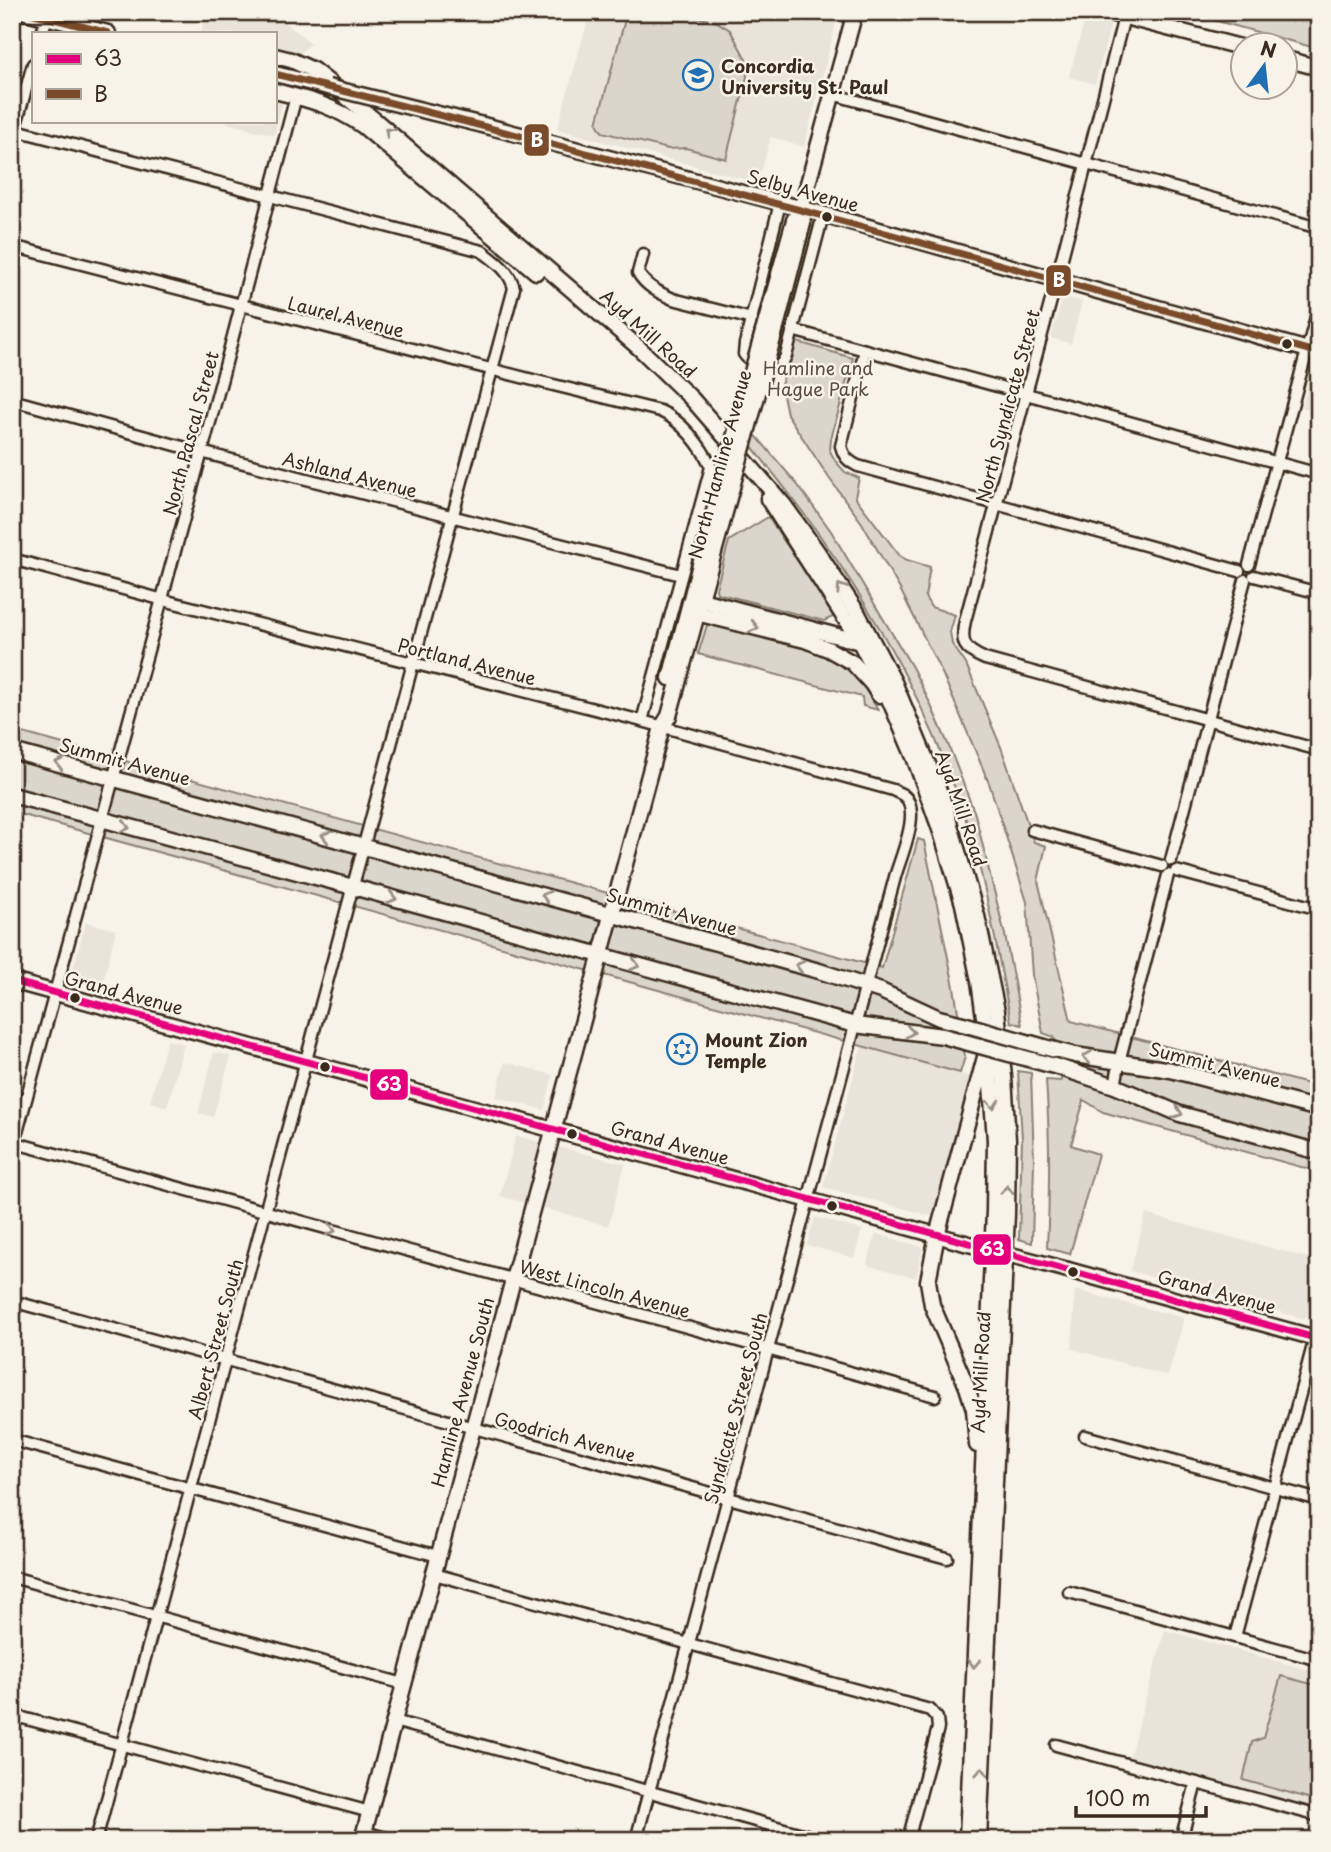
<svg xmlns="http://www.w3.org/2000/svg" width="1331" height="1852" viewBox="0 0 1331 1852" font-family="'Playpen Sans',sans-serif">
  <style>
    .built { fill: #e9e4d9 }
    .green { fill: #dbd6cb; stroke: #8b8074; stroke-width: 2 }
    .lines { fill: none; stroke-linecap: round; stroke-linejoin: round }
    .street-casing { stroke: #3b2a1e; stroke-width: 15 }
    .secondary-casing { stroke: #3b2a1e; stroke-width: 19 }
    .street { stroke: #f7f3e8; stroke-width: 10 }
    .secondary { stroke: #f7f3e8; stroke-width: 14 }
    .secondary-bridge-casing { stroke: #3b2a1e; stroke-width: 19; stroke-linecap: butt }
    .secondary-bridge { stroke: #f7f3e8; stroke-width: 14 }
    .bus-1-casing { stroke: #f7f3e8; stroke-width: 12 }
    .bus-2-casing { stroke: #f7f3e8; stroke-width: 12 }
    .bus-1 { stroke: #e5007d; stroke-width: 7 }
    .bus-2 { stroke: #7a4b2a; stroke-width: 7 }
    .oneway { stroke: #998e83 }
    .bus-dot { fill: #3b2a1e; stroke: #f7f3e8; stroke-width: 2.5 }
    .labels { text-anchor: middle; dominant-baseline: central; stroke-width: 5; stroke-linejoin: round; paint-order: stroke }
    .poi-label { font-size: 18px; font-weight: bold; fill: #3b2a1e; stroke: #f7f3e8; text-anchor: start }
    .street-label { font-size: 18px; fill: #3b2a1e; stroke: #f7f3e8 }
    .park-label { font-size: 18px; fill: #5b4c41; stroke: #f7f3e8 }
    .line-badge { stroke: #f7f3e8; stroke-width: 2.5 }
    .badge-label { font-size: 19px; text-anchor: middle; font-weight: bold; fill: #fff }
  </style>
  <rect width="100%" height="100%" fill="#f7f3e8"/>
  <filter id="ink" filterUnits="userSpaceOnUse"><feTurbulence type="fractalNoise" baseFrequency=".0143" numOctaves="2"/><feDisplacementMap in="SourceGraphic" scale="14" xChannelSelector="R" yChannelSelector="G"/><feConvolveMatrix kernelMatrix="1 2 1 2 8 2 1 2 1" color-interpolation-filters="sRGB"/></filter>
  <g filter="url(#ink)">
    <g class="built">
      <polygon points="206,12 271,12 311,43 299,54 275,48 275,33 208,33 201,32"/>
      <polygon points="559,12 839,12 804,147 771,137 758,183 557,129 588,20"/>
      <polygon points="1087,12 1114,12 1095,84 1069,77"/>
      <polygon points="275,98 283,101 274,135 227,123 227,121 275,121"/>
      <polygon points="1063,296 1082,302 1071,344 1051,338"/>
      <polygon points="1313,365 1319,367 1319,412 1302,407"/>
      <polygon points="86,922 116,930 101,989 70,981"/>
      <polygon points="167,1040 184,1044 167,1107 150,1102"/>
      <polygon points="862,1045 975,1078 936,1217 823,1187"/>
      <polygon points="214,1052 231,1056 213,1117 198,1113"/>
      <polygon points="505,1062 553,1075 544,1110 496,1097"/>
      <polygon points="516,1136 625,1164 608,1226 500,1196"/>
      <polygon points="1146,1214 1319,1261 1319,1273 1306,1319 1130,1271"/>
      <polygon points="815,1217 862,1230 854,1258 807,1245"/>
      <polygon points="876,1234 923,1247 916,1278 867,1265"/>
      <polygon points="1075,1290 1184,1318 1168,1376 1072,1349"/>
      <polygon points="1165,1630 1319,1673 1319,1810 1129,1758"/>
    </g>
    <g class="green">
      <polygon points="627,12 685,12 685,14 717,22 730,30 746,59 747,77 726,159 686,148 668,149 602,132 597,123"/>
      <polygon points="1184,12 1319,12 1319,49"/>
      <path d="M794,341L853,358L831,439L830,451L836,462L845,472L859,478L855,497L900,556L907,560L930,567L925,597L931,607L955,615L950,632L952,644L966,664L1001,747L1034,842L1046,846L1038,881L1071,1021L1319,1087V1172L1103,1112L1084,1100L1071,1145L1098,1154L1070,1254L1047,1248C1050,1192 1050,1136 1046,1080L1061,1081L1063,1043L1055,1041L1054,1037L1043,1033L1032,975L1027,902L989,783L943,675L901,591L862,523L829,478L787,414L781,385Z"/>
      <path d="M752,431L797,484L831,531L912,667L929,701L948,744L975,814L1005,935L1022,1025L1011,1022C999,961 989,899 972,839C927,690 847,562 749,443Z"/>
      <polygon points="768,517 835,616 824,621 717,593 716,589 729,541"/>
      <polygon points="708,622 831,655 853,670 878,710 863,706 862,697 698,654"/>
      <polygon points="12,730 882,968 918,839 924,841 954,987 965,1057 960,1073 12,812"/>
      <polygon points="1018,1071 1031,1073 1034,1161 1032,1243 1019,1239 1022,1139"/>
      <polygon points="1281,1676 1319,1686 1319,1801 1243,1780 1252,1742 1263,1738"/>
    </g>
    <g class="lines">
      <g class="street-casing">
        <g id="street">
          <path d="M1125,13L1053,293L965,621C960,643 964,650 985,659L1319,750"/>
          <polyline points="42,33 48,14"/>
          <polyline points="832,94 1319,228"/>
          <path d="M12,129L482,251C496,262 509,270 514,288L96,1840"/>
          <polyline points="12,139 33,64"/>
          <path d="M780,203L745,344L744,354C749,362 769,370 778,366C783,364 783,361 786,356L823,215"/>
          <path d="M12,246L533,380L660,411C681,420 702,446 711,467L642,721"/>
          <path d="M643,254L638,273C646,286 659,293 673,299L752,319"/>
          <polyline points="792,330 1319,474"/>
          <path d="M865,350L841,446C844,457 848,461 858,466L1239,571"/>
          <polyline points="12,400 201,452 681,575"/>
          <path d="M12,559L171,602L642,721L893,790C896,792 900,793 903,795C923,809 900,858 895,877L636,1840"/>
          <polyline points="1249,565 1319,306"/>
          <polyline points="1254,576 1319,593"/>
          <polyline points="1032,830 1162,866"/>
          <polyline points="1171,860 1227,646 1245,580"/>
          <polyline points="1176,871 1319,909"/>
          <polyline points="1115,1086 1121,1054 1168,875"/>
          <polyline points="12,1142 767,1349 935,1396"/>
          <polyline points="12,1151 222,378 296,96"/>
          <polyline points="12,1301 947,1558"/>
          <polyline points="1085,1436 1319,1500"/>
          <polyline points="12,1440 438,1556"/>
          <polyline points="434,1574 930,1710 937,1718 938,1728 908,1840"/>
          <polyline points="12,1577 404,1684"/>
          <polyline points="1069,1592 1319,1660"/>
          <polyline points="1235,1637 1319,1323"/>
          <polyline points="12,1715 370,1812"/>
          <polyline points="394,1721 824,1840"/>
          <polyline points="1056,1745 1319,1816"/>
          <polyline points="364,1832 394,1840"/>
          <polyline points="1181,1840 1196,1783"/>
        </g>
      </g>
      <g class="secondary-casing">
        <g id="secondary">
          <polyline points="26,12 108,33"/>
          <polyline points="1106,12 1244,48"/>
          <polyline points="275,56 291,60 313,70 327,81 377,122 638,347 692,399 784,505 817,551 857,612 894,682 942,798 977,916 997,1011 1004,1077 1008,1140 1007,1214 979,1840"/>
          <polyline points="1286,59 1319,68"/>
          <polyline points="275,74 328,87"/>
          <path d="M275,91C310,100 332,105 363,126L536,272"/>
          <polyline points="483,125 815,212 1319,353"/>
          <polyline points="763,332 794,220 801,209 855,12"/>
          <polyline points="774,335 803,223 801,209"/>
          <polyline points="768,499 860,642 890,701 914,757 941,832 963,904 979,981 988,1046 995,1140 994,1211 967,1840"/>
          <polyline points="694,598 864,643"/>
          <polyline points="688,611 805,640 828,649 853,663 872,684 879,695"/>
          <polyline points="670,678 721,485"/>
          <polyline points="12,751 819,971 881,991 939,1018 963,1024"/>
          <polyline points="12,795 353,887 855,1025 943,1036 965,1042"/>
          <polyline points="12,981 965,1243"/>
          <polyline points="1055,1050 1075,1055 1171,1070 1319,1109"/>
          <polyline points="1058,1067 1115,1086 1180,1114 1319,1152"/>
          <polyline points="1068,1270 1319,1339"/>
          <polyline points="977,1445 974,1409 967,1387 932,1305 928,1281 937,1235 985,1057"/>
          <polyline points="362,1840 662,727 669,716 732,487"/>
        </g>
      </g>
      <use href="#street" class="street"/>
      <use href="#secondary" class="secondary"/>
      <g class="secondary-bridge-casing">
        <g id="secondary-bridge">
          <polyline points="328,87 483,125"/>
          <polyline points="721,485 763,332"/>
          <polyline points="732,487 774,335"/>
          <polyline points="963,1024 1055,1050"/>
          <polyline points="965,1042 1058,1067"/>
          <polyline points="965,1243 1068,1270"/>
        </g>
      </g>
      <use href="#secondary-bridge" class="secondary-bridge"/>
      <g class="bus-1-casing">
        <polyline id="bus-1" points="12,981 1319,1339"/>
      </g>
      <g class="bus-2-casing">
        <g id="bus-2">
          <polyline points="27,12 108,33"/>
          <path d="M275,74C625,160 972,256 1319,353"/>
        </g>
      </g>
      <use href="#bus-1" class="bus-1"/>
      <use href="#bus-2" class="bus-2"/>
    </g>
    <defs><path id="oneway-chevron" d="M-2-3.5L2.5 0L-2 3.5" fill="none" stroke-width="1.6" stroke-linecap="round" stroke-linejoin="round" transform="scale(1.75)"/></defs>
    <g class="oneway">
      <use href="#oneway-chevron" transform="translate(389 132) rotate(-139)"/>
      <use href="#oneway-chevron" transform="translate(841 588) rotate(-123)"/>
      <use href="#oneway-chevron" transform="translate(754 627) rotate(14)"/>
      <use href="#oneway-chevron" transform="translate(60 763) rotate(-165)"/>
      <use href="#oneway-chevron" transform="translate(125 827) rotate(15)"/>
      <use href="#oneway-chevron" transform="translate(326 836) rotate(-165)"/>
      <use href="#oneway-chevron" transform="translate(546 896) rotate(-165)"/>
      <use href="#oneway-chevron" transform="translate(392 898) rotate(15)"/>
      <use href="#oneway-chevron" transform="translate(635 965) rotate(15)"/>
      <use href="#oneway-chevron" transform="translate(800 966) rotate(-165)"/>
      <use href="#oneway-chevron" transform="translate(910 1032) rotate(7)"/>
      <use href="#oneway-chevron" transform="translate(1087 1057) rotate(-172)"/>
      <use href="#oneway-chevron" transform="translate(993 1104) rotate(86)"/>
      <use href="#oneway-chevron" transform="translate(1178 1113) rotate(20)"/>
      <use href="#oneway-chevron" transform="translate(1007 1190) rotate(-89)"/>
      <use href="#oneway-chevron" transform="translate(331 1230) rotate(15)"/>
      <use href="#oneway-chevron" transform="translate(974 1663) rotate(93)"/>
      <use href="#oneway-chevron" transform="translate(982 1772) rotate(-87)"/>
    </g>
  </g>
  <defs>
    <g id="university-ring" transform="scale(1.575)"><circle r="9.5" fill="#f7f3e8" stroke="#1f6fb2" stroke-width="1.5"/><path d="M0-5L7-2L0 1L-7-2ZM-4 1L0 2.5L4 1V4Q0 6-4 4Z" fill="#1f6fb2"/></g>
    <g id="synagogue-ring" transform="scale(1.575)"><circle r="9.5" fill="#f7f3e8" stroke="#1f6fb2" stroke-width="1.5"/><path d="M0-6.5L5.6 3.2H-5.6ZM0 6.5L5.6-3.2H-5.6Z" fill="#1f6fb2"/></g>
  </defs>
  <g fill-rule="evenodd">
    <use href="#university-ring" x="698" y="75"/>
    <use href="#synagogue-ring" x="682" y="1049"/>
  </g>
  <g class="bus-dot">
    <circle cx="827" cy="217" r="6"/>
    <circle cx="1287" cy="344" r="6"/>
    <circle cx="75" cy="998" r="6"/>
    <circle cx="325" cy="1067" r="6"/>
    <circle cx="572" cy="1134" r="6"/>
    <circle cx="832" cy="1206" r="6"/>
    <circle cx="1073" cy="1272" r="6"/>
  </g>
  <g class="labels">
    <g class="poi-label">
      <text x="721" y="65">Concordia<tspan x="721" dy="21">University St. Paul</tspan></text>
      <text x="705" y="1039">Mount Zion<tspan x="705" dy="21">Temple</tspan></text>
    </g>
    <g class="street-label">
      <text transform="translate(803 190) rotate(15)">Selby Avenue</text>
      <text transform="translate(346 316) rotate(14)">Laurel Avenue</text>
      <text transform="translate(649 333) rotate(42)">Ayd Mill Road</text>
      <text transform="translate(1007 406) rotate(-75)">North Syndicate Street</text>
      <text transform="translate(190 433) rotate(-75)">North Pascal Street</text>
      <text transform="translate(719 464) rotate(-75)">North Hamline Avenue</text>
      <text transform="translate(350 474) rotate(14)">Ashland Avenue</text>
      <text transform="translate(467 661) rotate(14)">Portland Avenue</text>
      <text transform="translate(125 761) rotate(15)">Summit Avenue</text>
      <text transform="translate(962 808) rotate(71)">Ayd Mill Road</text>
      <text transform="translate(672 911) rotate(15)">Summit Avenue</text>
      <text transform="translate(124 992) rotate(15)">Grand Avenue</text>
      <text transform="translate(1215 1064) rotate(14)">Summit Avenue</text>
      <text transform="translate(670 1142) rotate(15)">Grand Avenue</text>
      <text transform="translate(605 1288) rotate(15)">West Lincoln Avenue</text>
      <text transform="translate(1217 1291) rotate(15)">Grand Avenue</text>
      <text transform="translate(215 1339) rotate(-75)">Albert Street South</text>
      <text transform="translate(980 1372) rotate(-87)">Ayd Mill Road</text>
      <text transform="translate(462 1392) rotate(-75)">Hamline Avenue South</text>
      <text transform="translate(735 1408) rotate(-75)">Syndicate Street South</text>
      <text transform="translate(565 1436) rotate(15)">Goodrich Avenue</text>
    </g>
    <g class="park-label">
      <text x="818" y="367">Hamline and<tspan x="818" dy="21">Hague Park</tspan></text>
    </g>
  </g>
  <g class="line-badge">
    <rect x="523" y="123" width="27" height="34" rx="7" fill="#7a4b2a"/>
    <rect x="1045" y="264" width="27" height="33" rx="7" fill="#7a4b2a"/>
    <rect x="369" y="1068" width="40" height="33" rx="7" fill="#e5007d"/>
    <rect x="972" y="1233" width="40" height="33" rx="7" fill="#e5007d"/>
  </g>
  <g class="badge-label">
    <text x="537" y="147">B</text>
    <text x="1059" y="287">B</text>
    <text x="389" y="1091">63</text>
    <text x="992" y="1256">63</text>
  </g>
  <rect width="1331" height="1852" fill="none" stroke="#f7f3e8" stroke-width="42"/>
  <rect x="21" y="21" width="1289" height="1810" fill="none" stroke="#3b2a1e" stroke-width="2.5" filter="url(#ink)"/>
  <rect x="32" y="32" width="245" height="91" fill="#f7f3e8" stroke="#aca397" stroke-width="2"/>
  <rect x="46" y="54" width="35" height="10" fill="#e5007d" stroke="#aca397" stroke-width="2"/>
  <text x="94" y="66" font-size="21" fill="#3b2a1e">63</text>
  <rect x="46" y="89" width="35" height="10" fill="#7a4b2a" stroke="#aca397" stroke-width="2"/>
  <text x="94" y="102" font-size="21" fill="#3b2a1e">B</text>
  <g transform="translate(1264 66) rotate(15)"><circle r="33" fill="#f7f3e8" stroke="#aca397" stroke-width="2"/>
  <path d="M0-5L12 26L0 18L-12 26Z" fill="#1f6fb2"/>
  <text y="-10" font-size="19" font-weight="bold" text-anchor="middle" fill="#3b2a1e">N</text>
  </g>
  <path d="M1076 1806v10h130v-10" fill="none" stroke="#3b2a1e" stroke-width="3.5"/>
  <text x="1086" y="1806" font-size="21" fill="#3b2a1e" stroke="#f7f3e8" stroke-width="5" paint-order="stroke">100 m</text>
</svg>
